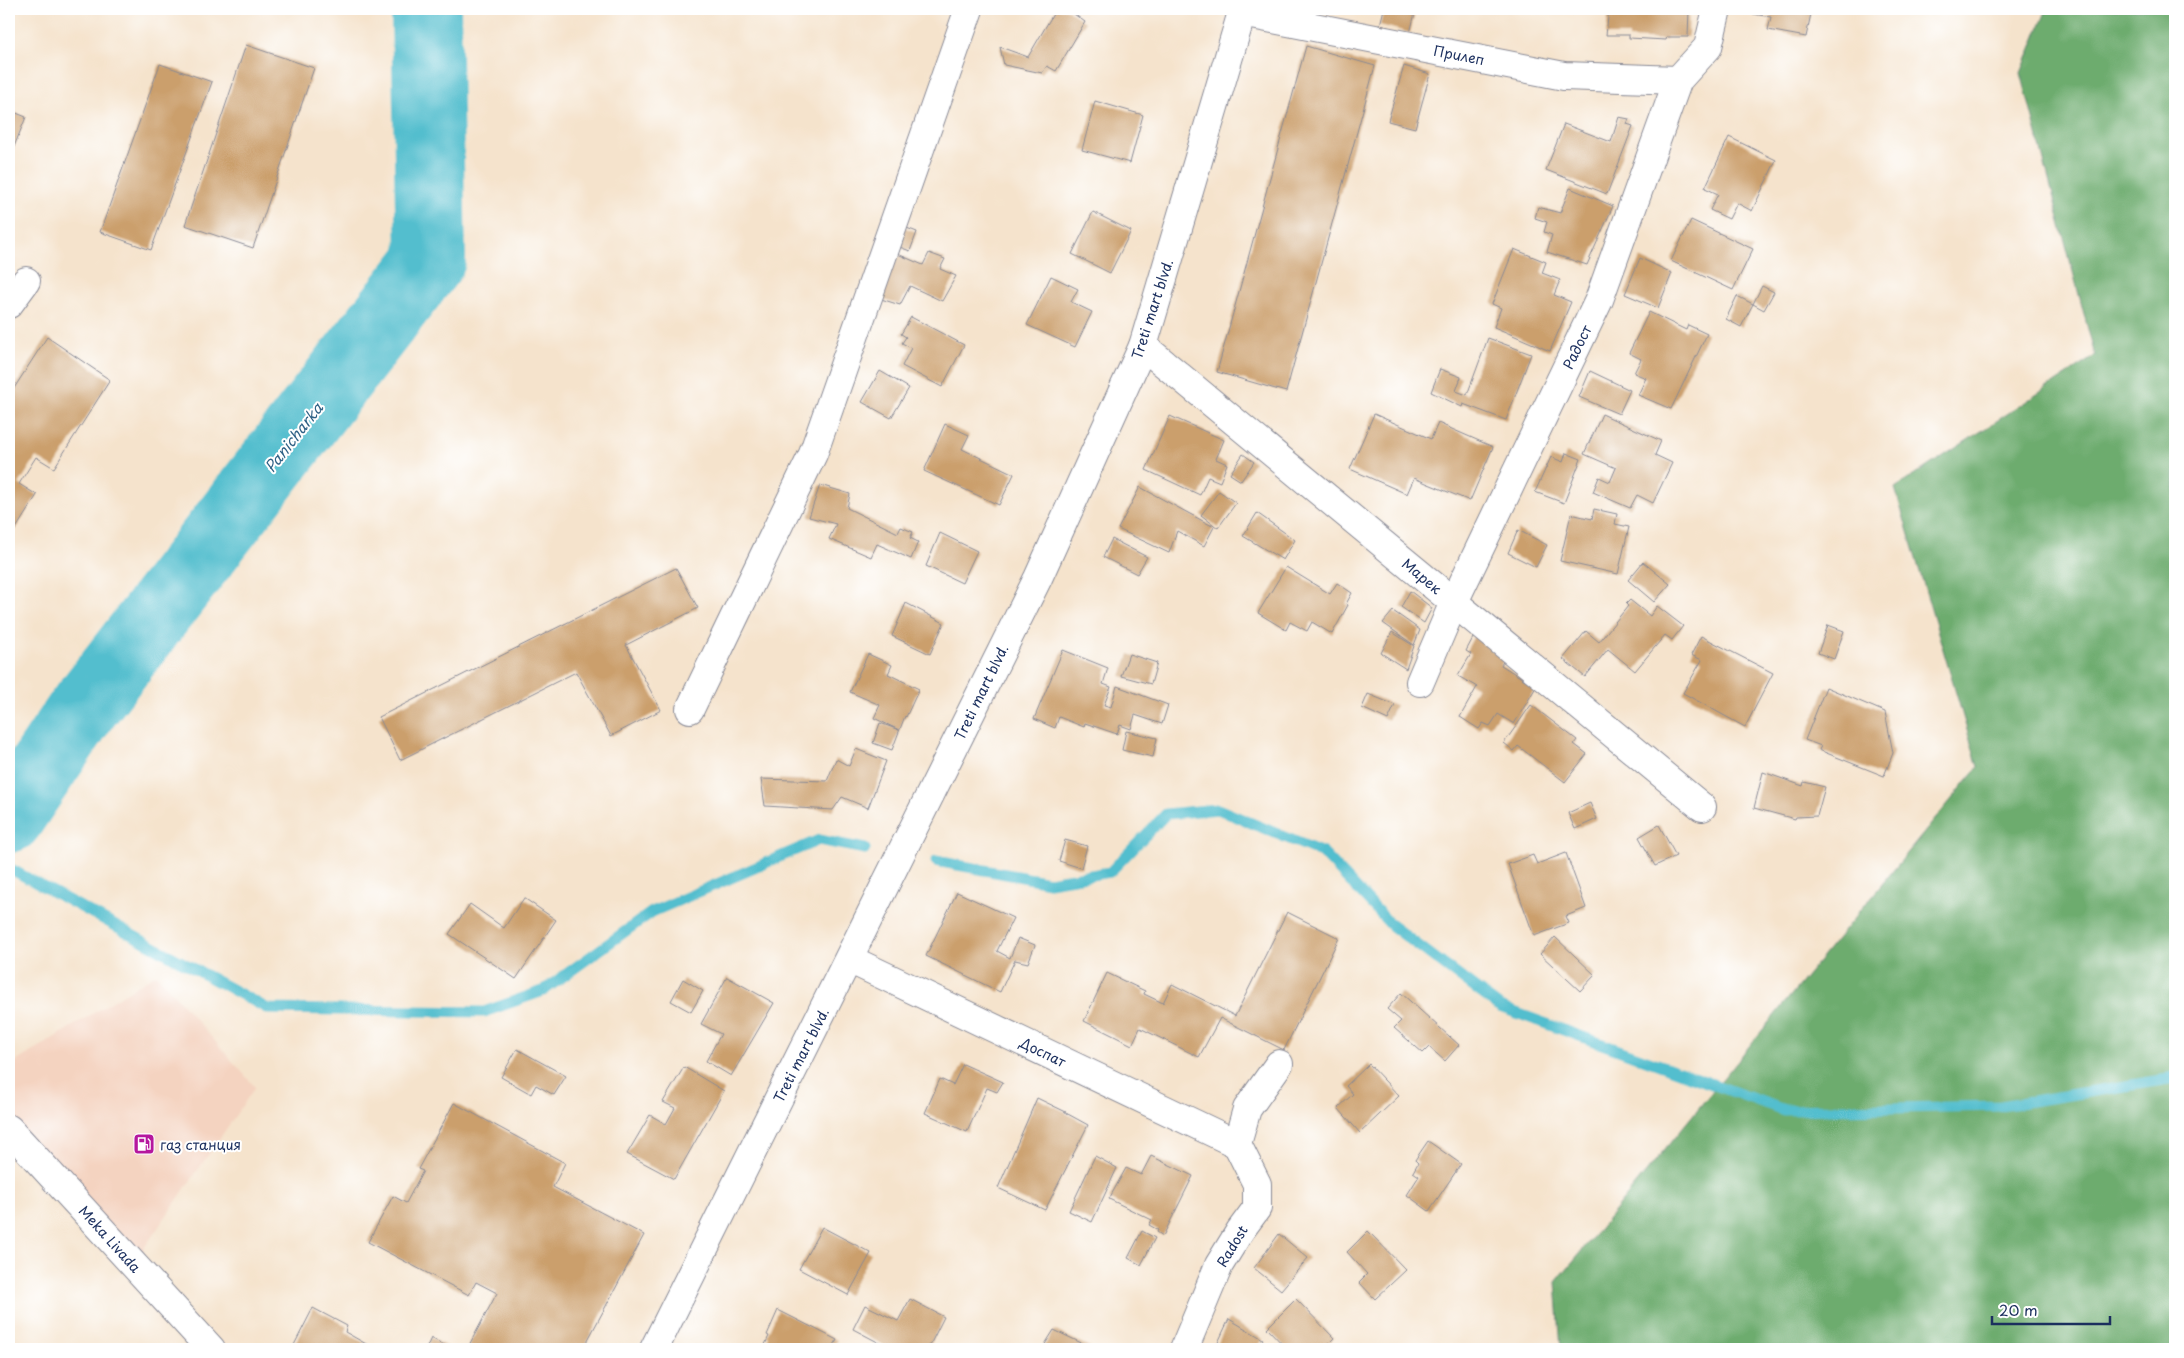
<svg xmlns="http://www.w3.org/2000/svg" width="2184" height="1358" viewBox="0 0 2184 1358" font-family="'Playpen Sans',sans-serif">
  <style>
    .built { fill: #f4d3c0 }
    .forest { fill: #6dac6e; stroke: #446e66 }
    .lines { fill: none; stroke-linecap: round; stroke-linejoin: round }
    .stream { stroke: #53bece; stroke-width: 11 }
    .river { stroke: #53bece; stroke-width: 70 }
    .building { fill: #cb9f6c }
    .minor-casing { stroke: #888995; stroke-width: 30 }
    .minor { stroke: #fff; stroke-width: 28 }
    .labels { text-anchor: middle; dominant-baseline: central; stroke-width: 4; stroke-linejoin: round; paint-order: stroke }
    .street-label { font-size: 14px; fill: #1b2f5e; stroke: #fff }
    .poi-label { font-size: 14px; fill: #1b2f5e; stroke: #fff; text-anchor: start }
    .water-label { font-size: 15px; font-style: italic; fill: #2f6185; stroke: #fff }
  </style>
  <rect width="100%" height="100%" fill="#fff"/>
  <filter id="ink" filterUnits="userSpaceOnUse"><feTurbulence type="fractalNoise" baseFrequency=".02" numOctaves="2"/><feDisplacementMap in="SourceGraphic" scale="10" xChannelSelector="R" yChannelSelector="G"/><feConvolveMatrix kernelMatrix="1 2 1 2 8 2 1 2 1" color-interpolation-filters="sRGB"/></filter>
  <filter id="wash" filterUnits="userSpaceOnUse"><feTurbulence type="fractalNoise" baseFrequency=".0096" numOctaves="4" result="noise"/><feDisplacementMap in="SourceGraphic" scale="20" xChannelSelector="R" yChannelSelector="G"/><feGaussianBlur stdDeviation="1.12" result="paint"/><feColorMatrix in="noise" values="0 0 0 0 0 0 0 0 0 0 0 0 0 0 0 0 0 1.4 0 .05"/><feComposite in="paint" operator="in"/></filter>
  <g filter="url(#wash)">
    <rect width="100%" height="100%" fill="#f5e3cc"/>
    <polygon class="built" points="156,974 255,1087 133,1264 9,1129 9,1066"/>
    <polygon class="forest" points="2047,9 2175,9 2175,1349 1561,1349 1556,1282 1978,767 1895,488 2095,356 2021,73"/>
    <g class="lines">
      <g class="stream">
        <polyline points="936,861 1049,882 1110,872 1166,814 1218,809 1323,853 1391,925 1500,1007 1784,1110 2001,1106 2175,1078"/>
        <polyline points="9,868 268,1009 484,1012 543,991 652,912 819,840 865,849"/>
      </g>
      <polyline class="river" points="9,818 81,711 431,259 426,9"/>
    </g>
    <g id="blocks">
      <g class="building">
        <polygon points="1056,9 1067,9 1085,22 1056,71 1047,66 1042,73 1004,65 1000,47 1028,57"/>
        <polygon points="1384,9 1416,9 1410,33 1380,25"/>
        <polygon points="1609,9 1689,9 1688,37 1667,37 1666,40 1629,38 1629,35 1606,35"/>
        <polygon points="1754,9 1812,9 1806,37 1768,30 1771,17 1753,14"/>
        <polygon points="246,45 314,68 253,248 185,225"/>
        <polygon points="1306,46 1375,66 1286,392 1217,372"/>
        <polygon points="160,64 212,82 151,250 100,232"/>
        <polygon points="1404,66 1430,74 1415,128 1388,121"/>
        <polygon points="1095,101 1143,115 1130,163 1082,150"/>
        <polygon points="9,110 26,117 9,159"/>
        <polygon points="1619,117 1629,119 1627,124 1633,126 1607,194 1546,170 1564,124 1611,142"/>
        <polygon points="1729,137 1776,160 1752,211 1737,203 1729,219 1710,210 1718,194 1705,188"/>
        <polygon points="1570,188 1613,206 1587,265 1547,252 1552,235 1544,232 1547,222 1535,218 1538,207 1560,213"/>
        <polygon points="1093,212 1131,231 1110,273 1072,254"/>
        <polygon points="1691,220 1753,249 1733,290 1671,261"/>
        <polygon points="904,227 917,232 910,251 897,246"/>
        <polygon points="1514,249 1546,262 1542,273 1560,280 1554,295 1571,302 1550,351 1494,327 1501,308 1492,304"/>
        <polygon points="893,252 923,265 929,253 945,259 940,269 956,276 942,301 910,286 900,305 881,299 889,278 884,275"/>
        <polygon points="1640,258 1672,273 1658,308 1625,294"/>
        <polygon points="1051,276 1078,289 1071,302 1092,312 1075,347 1027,325"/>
        <polygon points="1762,286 1774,292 1764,310 1753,304"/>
        <polygon points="1737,296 1753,304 1741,327 1726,319"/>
        <polygon points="1649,312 1686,330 1688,325 1707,334 1671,409 1638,395 1646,378 1634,373 1641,359 1629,353"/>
        <polygon points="911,317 964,345 942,387 902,366 911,348 902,343 906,337 901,334"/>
        <polygon points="47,337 110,380 54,468 36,457 19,484 37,495 15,530 9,526 9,396"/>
        <polygon points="1488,338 1531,354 1506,420 1463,404 1462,407 1431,392 1440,369 1461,377 1456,391 1467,395"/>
        <polygon points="880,371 909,388 891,418 862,402"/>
        <polygon points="1590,371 1630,390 1619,414 1579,397"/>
        <polygon points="1374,414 1431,439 1438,423 1493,447 1470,501 1414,478 1407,494 1350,469"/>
        <polygon points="1602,414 1661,441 1655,455 1672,463 1653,503 1637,495 1630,508 1593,492 1599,477 1610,482 1616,468 1584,454"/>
        <polygon points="1170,416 1224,440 1216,459 1227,464 1220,482 1208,477 1200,495 1146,470"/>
        <polygon points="945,424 969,435 962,449 1014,474 999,505 924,471"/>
        <polygon points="1566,453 1581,459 1564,503 1535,492 1551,457 1563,462"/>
        <polygon points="1243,454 1254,462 1241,481 1230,474"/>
        <polygon points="820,485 850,494 847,508 898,533 901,527 913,532 910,538 918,542 911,559 877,544 871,557 829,539 836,524 809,517"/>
        <polygon points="1140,487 1214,527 1204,546 1177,531 1169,553 1118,529"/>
        <polygon points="1219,491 1236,503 1218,528 1201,515"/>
        <polygon points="1594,509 1617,514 1615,524 1629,527 1618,574 1560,561 1571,514 1592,519"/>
        <polygon points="1257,513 1295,540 1283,560 1243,536"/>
        <polygon points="1518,530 1547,545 1536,567 1508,553"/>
        <polygon points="940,533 977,551 962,583 926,566"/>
        <polygon points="1112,539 1147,557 1137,574 1103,557"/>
        <polygon points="1643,562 1670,584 1654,602 1628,580"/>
        <polygon points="1286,567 1330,594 1337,583 1352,593 1346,604 1348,605 1332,634 1312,622 1307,631 1290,622 1286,630 1258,613"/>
        <polygon points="676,568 698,608 626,645 661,710 611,736 576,672 400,760 379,717"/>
        <polygon points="1410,591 1432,608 1424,623 1401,607"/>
        <polygon points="1630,600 1650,616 1657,606 1683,626 1672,640 1665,635 1635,671 1608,649 1585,677 1563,659 1586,631 1599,642 1628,606 1626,604"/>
        <polygon points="906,603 944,623 930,654 892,636"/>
        <polygon points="1393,611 1420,630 1414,645 1383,623"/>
        <polygon points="1828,625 1844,631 1834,659 1818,653"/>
        <polygon points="1392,632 1414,646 1406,669 1381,653"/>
        <polygon points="1474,636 1504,660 1501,665 1536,687 1514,724 1498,714 1490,726 1483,723 1479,729 1460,717 1477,687 1458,676 1471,654 1466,651"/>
        <polygon points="1701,636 1773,673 1745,727 1683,693 1702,660 1691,655"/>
        <polygon points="1063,650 1108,668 1103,684 1111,687 1104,705 1111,707 1117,686 1168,705 1162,724 1135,715 1131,729 1120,725 1117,734 1085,723 1084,727 1059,717 1055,728 1034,719"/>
        <polygon points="868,654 892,665 888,674 919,689 906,717 905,716 892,750 873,743 880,723 899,730 874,718 880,705 850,692"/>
        <polygon points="1129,654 1157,663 1151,684 1121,676"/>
        <polygon points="1826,687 1885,712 1893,753 1884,776 1819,750 1821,746 1805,740"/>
        <polygon points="1368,694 1395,705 1388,720 1362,708"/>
        <polygon points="1531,705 1577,740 1574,744 1587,754 1565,782 1518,746 1514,751 1504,743"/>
        <polygon points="1126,731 1157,738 1153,757 1122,750"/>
        <polygon points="856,749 886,761 868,808 842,797 833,810 765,806 761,779 827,781 836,759 849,766"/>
        <polygon points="1763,772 1803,786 1804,782 1825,787 1817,816 1796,817 1795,819 1754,808"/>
        <polygon points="1590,803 1597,819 1575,829 1568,813"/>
        <polygon points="1659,825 1676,856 1655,866 1639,837"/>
        <polygon points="1065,840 1087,846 1081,868 1059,861"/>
        <polygon points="1566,853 1586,908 1566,916 1569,923 1534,936 1508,864 1533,855 1537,864"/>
        <polygon points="957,892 1013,918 997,951 1010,958 1018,938 1035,945 1028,963 1015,960 1000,992 926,956"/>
        <polygon points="524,898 556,920 516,979 449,934 470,904 504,928"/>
        <polygon points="1287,912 1339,938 1284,1050 1220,1018 1199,1057 1140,1028 1132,1045 1084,1021 1107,973 1145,991 1144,994 1163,1003 1172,984 1235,1016"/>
        <polygon points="1555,937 1595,975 1580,991 1540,954"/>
        <polygon points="727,977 774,1003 731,1076 706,1061 721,1034 701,1024"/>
        <polygon points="683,979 703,991 691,1012 671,1001"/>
        <polygon points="1401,993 1459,1045 1445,1061 1429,1047 1423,1053 1394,1028 1401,1021 1387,1009"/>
        <polygon points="517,1049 566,1076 554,1095 536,1085 531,1094 501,1077"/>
        <polygon points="963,1064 1003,1082 997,1092 987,1088 967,1132 925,1113 940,1079 953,1085"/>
        <polygon points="1369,1064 1399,1096 1360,1133 1338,1108 1353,1094 1346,1086"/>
        <polygon points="684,1067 724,1091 674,1179 627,1154 650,1115 666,1124 675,1108 663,1102"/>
        <polygon points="1037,1098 1066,1112 1066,1113 1088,1125 1045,1210 998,1188"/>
        <polygon points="454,1103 565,1163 553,1187 644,1235 583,1349 467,1349 497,1293 476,1282 469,1295 368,1242 393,1196 406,1203 423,1171 418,1169"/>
        <polygon points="1428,1141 1461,1164 1429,1211 1407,1195 1419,1176 1413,1172 1418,1163 1415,1160"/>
        <polygon points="1095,1156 1117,1168 1092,1222 1069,1211"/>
        <polygon points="1151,1156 1193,1176 1163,1236 1157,1232 1158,1230 1149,1225 1152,1220 1109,1199 1126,1168 1141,1175"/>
        <polygon points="822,1227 871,1253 848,1295 799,1269"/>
        <polygon points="1142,1231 1155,1238 1141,1265 1128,1258"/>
        <polygon points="1368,1231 1406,1270 1375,1299 1359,1282 1367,1274 1347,1252"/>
        <polygon points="1279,1234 1308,1258 1281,1290 1254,1268"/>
        <polygon points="910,1299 944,1317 928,1349 891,1349 853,1329 865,1305 898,1321"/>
        <polygon points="1296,1299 1334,1338 1323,1349 1299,1349 1298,1348 1287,1349 1267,1328"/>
        <polygon points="313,1308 347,1326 345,1332 375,1349 292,1349"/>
        <polygon points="778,1310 837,1340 832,1349 763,1349 769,1336 767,1335"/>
        <polygon points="1229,1319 1263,1339 1257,1349 1215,1349"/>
        <polygon points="1054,1330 1094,1349 1042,1349"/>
        <polygon points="431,1338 452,1349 426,1349"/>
      </g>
    </g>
  </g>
  <g filter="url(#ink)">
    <use href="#blocks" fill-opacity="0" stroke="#888995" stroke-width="1"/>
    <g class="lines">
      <g class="minor-casing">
        <g id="minor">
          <polyline points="1242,13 1564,76 1678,80"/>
          <polyline points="9,304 26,281"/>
          <polyline points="1143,346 1702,807"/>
          <polyline points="1420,682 1454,602 1599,300 1678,80 1708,47 1717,9"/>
          <polyline points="690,709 813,454 969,9"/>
          <polyline points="849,959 1237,1144"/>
          <polyline points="9,1129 211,1349"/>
          <polyline points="1237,1144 1247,1109 1279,1064"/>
          <polyline points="654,1349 1038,578 1143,346 1243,9"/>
          <polyline points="1184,1349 1219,1265 1240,1231 1257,1208 1257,1184 1237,1144"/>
        </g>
      </g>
      <use href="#minor" class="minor"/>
    </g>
  </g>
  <defs>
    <g id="fuel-square" transform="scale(1.125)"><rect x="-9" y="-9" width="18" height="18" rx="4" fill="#b5179e" stroke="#fff"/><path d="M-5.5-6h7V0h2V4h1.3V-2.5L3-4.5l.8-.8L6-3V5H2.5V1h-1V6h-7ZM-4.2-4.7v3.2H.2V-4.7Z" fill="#fff"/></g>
  </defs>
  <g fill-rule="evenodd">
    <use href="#fuel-square" x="144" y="1144"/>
  </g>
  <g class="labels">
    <g class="street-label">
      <text transform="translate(1459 55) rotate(11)">Прилеп</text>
      <text transform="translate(1152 309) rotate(-72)">Treti mart blvd.</text>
      <text transform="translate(1577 347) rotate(-64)">Радост</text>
      <text transform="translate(1422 576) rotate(40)">Марек</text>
      <text transform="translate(981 692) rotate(-64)">Treti mart blvd.</text>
      <text transform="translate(1043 1052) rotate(26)">Доспат</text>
      <text transform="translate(801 1055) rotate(-63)">Treti mart blvd.</text>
      <text transform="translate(110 1239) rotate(48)">Meka Livada</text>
      <text transform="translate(1232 1246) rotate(-59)">Radost</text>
    </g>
    <g class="poi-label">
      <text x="160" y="1144">газ станция</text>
    </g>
    <g class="water-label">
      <text transform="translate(293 437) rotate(-52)">Panicharka</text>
    </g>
  </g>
  <rect width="2184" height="1358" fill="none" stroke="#fff" stroke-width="30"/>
  <path d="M1992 1316v8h118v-8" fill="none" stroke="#1b2f5e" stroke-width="2.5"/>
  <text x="1999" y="1316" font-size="15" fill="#1b2f5e" stroke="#ffffff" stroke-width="4" paint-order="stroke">20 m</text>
</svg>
